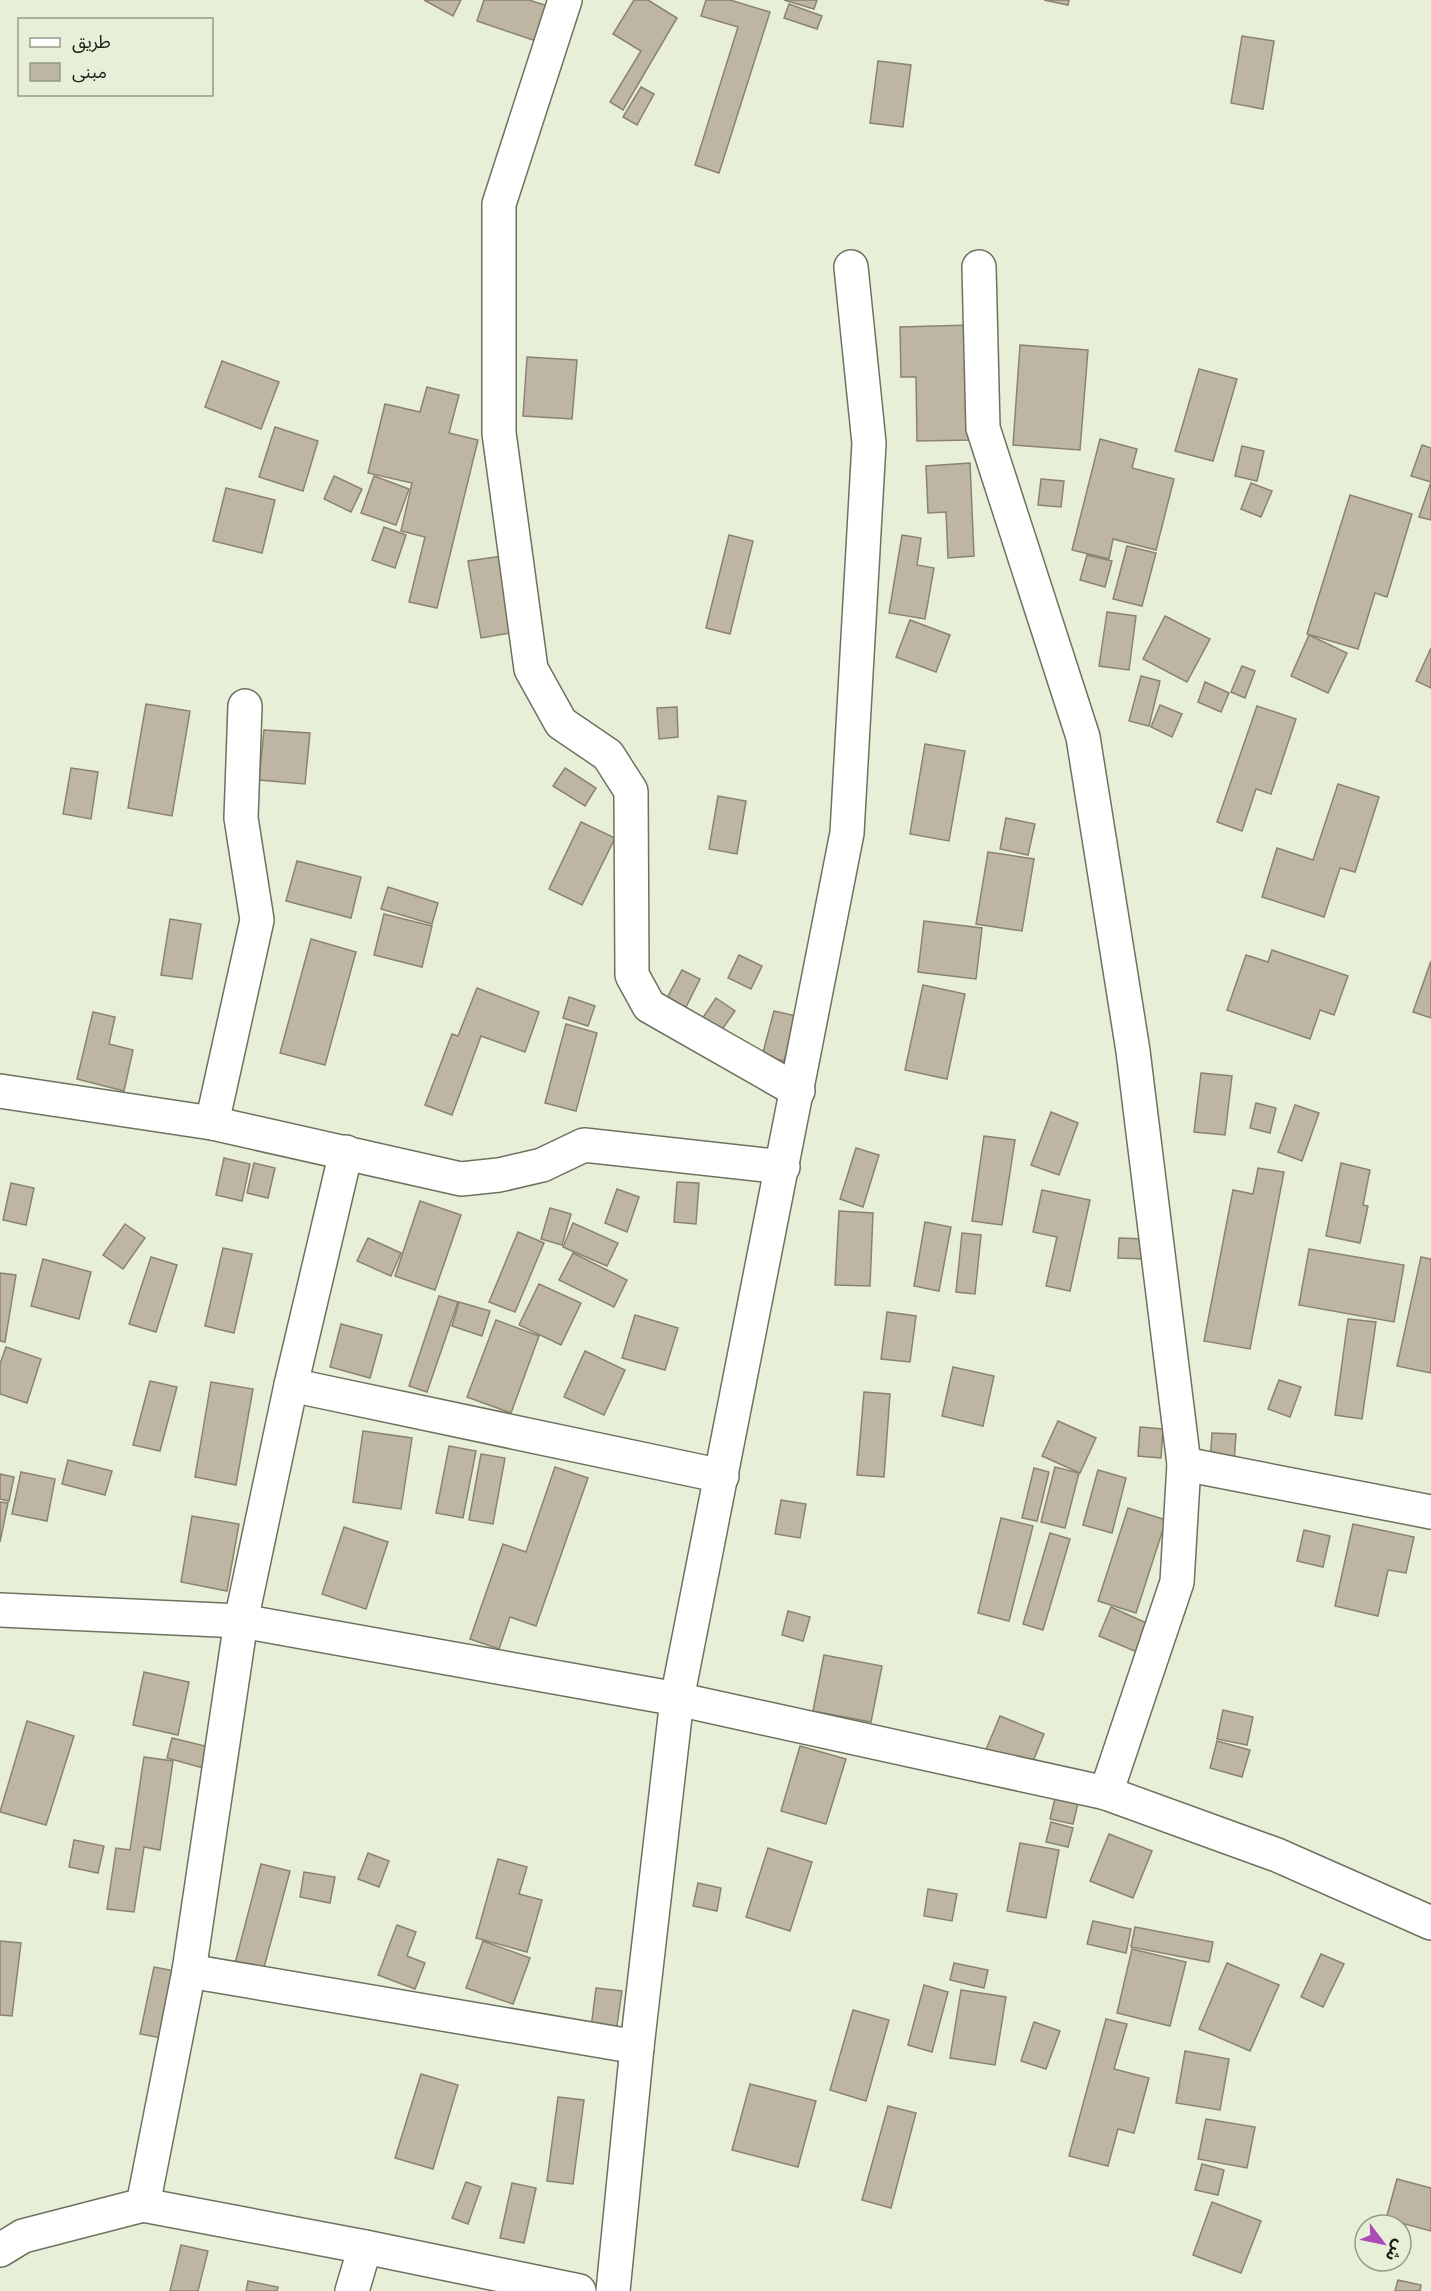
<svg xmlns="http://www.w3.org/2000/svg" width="1431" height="2291" viewBox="0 0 1431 2291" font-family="'Exo 2','Noto Sans Arabic',sans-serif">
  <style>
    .building { fill: #beb6a2; stroke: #8b8370; stroke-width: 1.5 }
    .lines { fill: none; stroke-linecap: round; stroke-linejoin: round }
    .minor-casing { stroke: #6d725f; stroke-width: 36 }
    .minor { stroke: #fff; stroke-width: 33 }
  </style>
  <rect width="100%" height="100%" fill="#e8efd9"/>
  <g class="building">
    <polygon points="424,0 461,0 453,16"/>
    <polygon points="484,0 529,0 548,6 536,41 477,21"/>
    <polygon points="634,0 648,0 677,18 623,110 610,102 641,51 613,34"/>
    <polygon points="706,0 730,0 770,12 719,173 695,165 738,27 701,16"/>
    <polygon points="784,0 817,0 814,9"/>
    <polygon points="1044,0 1069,0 1068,5"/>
    <polygon points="789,4 822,16 817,29 784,18"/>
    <polygon points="1242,36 1274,41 1263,109 1231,103"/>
    <polygon points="878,61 911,65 903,127 870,123"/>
    <polygon points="641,87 654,94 637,125 623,117"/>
    <polygon points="970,325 972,440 917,441 916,377 901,377 900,327"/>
    <polygon points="1020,345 1088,350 1080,450 1013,445"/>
    <polygon points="527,357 577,360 572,419 523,416"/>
    <polygon points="222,361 279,382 261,429 205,407"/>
    <polygon points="1199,369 1237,379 1213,461 1175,451"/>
    <polygon points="427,387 459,395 449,433 478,440 437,608 409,602 425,537 401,531 412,483 368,473 385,404 420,412"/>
    <polygon points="275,427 318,441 303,491 259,477"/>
    <polygon points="1100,439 1137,449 1132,468 1174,479 1156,550 1113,539 1109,559 1072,550"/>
    <polygon points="1422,445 1431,448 1431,520 1419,517 1431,482 1411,476"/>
    <polygon points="1242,446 1264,451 1257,481 1235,476"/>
    <polygon points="970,463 974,556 948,558 946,512 928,513 926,466"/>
    <polygon points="334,476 362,489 351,512 324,499"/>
    <polygon points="374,476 409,489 396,525 361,513"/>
    <polygon points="1041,479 1064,481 1061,507 1038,505"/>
    <polygon points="1251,483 1272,491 1261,517 1241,509"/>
    <polygon points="226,488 275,500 262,553 213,541"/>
    <polygon points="1350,495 1412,514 1387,597 1375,593 1358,649 1307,634"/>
    <polygon points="384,527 406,535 395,568 372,560"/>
    <polygon points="729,535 753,541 730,634 706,628"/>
    <polygon points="902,535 921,538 917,565 934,568 925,619 889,613"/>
    <polygon points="1127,546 1156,553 1142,606 1113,599"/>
    <polygon points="509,555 522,631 481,638 468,561"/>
    <polygon points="1087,555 1112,561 1105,587 1080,580"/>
    <polygon points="1107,612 1136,616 1129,670 1099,666"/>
    <polygon points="1165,616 1210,639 1187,682 1143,659"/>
    <polygon points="910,620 950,635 936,672 896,657"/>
    <polygon points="1309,635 1347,653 1328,693 1291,676"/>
    <polygon points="1431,648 1431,688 1416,681"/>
    <polygon points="1242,666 1255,671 1245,698 1231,692"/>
    <polygon points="1141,676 1160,681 1149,726 1129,721"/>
    <polygon points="1205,682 1229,693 1221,712 1198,702"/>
    <polygon points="146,704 190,711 172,816 128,808"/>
    <polygon points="1160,705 1182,714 1172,737 1151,727"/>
    <polygon points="1257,706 1296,719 1271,794 1256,789 1242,831 1217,822"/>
    <polygon points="677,707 678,737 659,739 657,708"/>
    <polygon points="264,730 310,733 305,784 259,780"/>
    <polygon points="925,744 965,751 949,841 910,834"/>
    <polygon points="71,768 98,772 91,819 63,814"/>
    <polygon points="565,768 596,788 585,806 553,786"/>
    <polygon points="1338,784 1379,797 1355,872 1340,868 1324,917 1262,897 1277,848 1313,860"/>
    <polygon points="718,796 746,801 737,854 709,849"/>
    <polygon points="1006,818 1035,824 1028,855 1000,849"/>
    <polygon points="581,822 615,838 582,905 549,889"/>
    <polygon points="988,852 1034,859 1022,931 976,924"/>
    <polygon points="297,861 361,877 351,918 286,901"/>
    <polygon points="388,887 438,903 432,924 381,909"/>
    <polygon points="384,914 432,926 422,967 374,955"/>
    <polygon points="170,919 201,924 192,979 161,975"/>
    <polygon points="924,921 982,928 976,979 918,972"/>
    <polygon points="311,939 356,952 325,1065 280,1053"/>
    <polygon points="1272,950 1348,976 1334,1015 1320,1010 1310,1039 1227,1010 1246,955 1268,962"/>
    <polygon points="739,955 762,966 751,989 728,978"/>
    <polygon points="1431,961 1431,1018 1413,1012"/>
    <polygon points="682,970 700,979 685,1009 666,1000"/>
    <polygon points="923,985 965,994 947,1079 905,1070"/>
    <polygon points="477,988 539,1012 525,1052 481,1036 452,1115 425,1105 452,1034 458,1036"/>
    <polygon points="569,997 595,1006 588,1026 563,1018"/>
    <polygon points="716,998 735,1011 721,1031 702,1019"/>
    <polygon points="774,1011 796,1016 784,1061 762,1056"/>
    <polygon points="93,1012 115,1017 109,1044 133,1050 124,1091 77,1079"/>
    <polygon points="566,1024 597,1033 576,1111 545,1103"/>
    <polygon points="1201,1073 1232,1076 1225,1135 1194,1132"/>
    <polygon points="1256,1103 1276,1108 1270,1133 1250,1128"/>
    <polygon points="1295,1105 1319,1113 1302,1161 1278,1152"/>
    <polygon points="1051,1112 1078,1123 1059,1175 1031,1165"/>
    <polygon points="984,1136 1015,1140 1002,1225 972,1221"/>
    <polygon points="856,1148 879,1155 863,1207 840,1199"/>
    <polygon points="224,1158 250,1164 242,1201 216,1195"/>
    <polygon points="254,1163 275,1168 268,1198 247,1193"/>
    <polygon points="1341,1163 1370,1170 1363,1205 1368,1206 1360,1243 1326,1236"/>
    <polygon points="1258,1168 1284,1172 1250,1349 1204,1341 1233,1190 1253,1194"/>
    <polygon points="677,1182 699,1183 696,1224 674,1222"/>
    <polygon points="11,1183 34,1188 26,1225 3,1220"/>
    <polygon points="617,1189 639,1197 627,1232 605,1223"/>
    <polygon points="1042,1190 1090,1200 1070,1291 1046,1286 1057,1237 1033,1232"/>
    <polygon points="420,1201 461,1215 435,1290 395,1276"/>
    <polygon points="550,1208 571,1214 562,1245 541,1239"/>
    <polygon points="839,1211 873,1213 870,1286 835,1285"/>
    <polygon points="925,1222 951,1227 939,1291 914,1286"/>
    <polygon points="573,1223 618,1243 607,1266 563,1247"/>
    <polygon points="125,1224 145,1238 123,1269 103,1255"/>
    <polygon points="518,1232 544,1243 515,1312 489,1302"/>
    <polygon points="962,1233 981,1235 975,1294 956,1292"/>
    <polygon points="368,1238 401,1253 391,1276 357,1261"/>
    <polygon points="1119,1238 1146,1239 1145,1259 1118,1258"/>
    <polygon points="223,1248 252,1254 234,1333 205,1326"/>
    <polygon points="1309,1249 1404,1265 1394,1322 1299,1305"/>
    <polygon points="573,1253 627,1280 614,1307 559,1280"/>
    <polygon points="151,1257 177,1265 156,1332 129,1324"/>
    <polygon points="1421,1257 1431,1259 1431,1373 1397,1366"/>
    <polygon points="43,1259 91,1272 79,1319 31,1306"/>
    <polygon points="0,1273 16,1275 5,1342 0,1341"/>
    <polygon points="539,1284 581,1303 561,1345 519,1325"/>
    <polygon points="439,1296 458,1302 427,1392 409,1386"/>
    <polygon points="459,1302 490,1311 482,1336 452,1326"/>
    <polygon points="887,1312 916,1316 910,1362 881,1359"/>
    <polygon points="635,1315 678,1328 665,1370 622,1358"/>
    <polygon points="1348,1319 1376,1322 1362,1419 1335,1415"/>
    <polygon points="496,1320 539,1336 511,1413 467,1397"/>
    <polygon points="341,1324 382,1335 370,1378 330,1367"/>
    <polygon points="6,1347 41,1359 27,1403 0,1394 0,1364"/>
    <polygon points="585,1351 625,1370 604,1415 564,1397"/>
    <polygon points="953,1367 994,1376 983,1426 942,1416"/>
    <polygon points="1279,1380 1301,1387 1290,1417 1268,1409"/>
    <polygon points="150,1381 177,1387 160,1451 133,1445"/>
    <polygon points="211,1382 253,1389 236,1485 195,1477"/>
    <polygon points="864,1392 890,1394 884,1477 857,1475"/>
    <polygon points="1058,1421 1096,1438 1080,1473 1042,1456"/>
    <polygon points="1140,1427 1163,1429 1161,1458 1138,1456"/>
    <polygon points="363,1431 412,1438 401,1509 353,1502"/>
    <polygon points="1212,1433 1236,1434 1234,1463 1210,1462"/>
    <polygon points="449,1446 476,1451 463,1518 436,1513"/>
    <polygon points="481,1454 505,1458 493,1524 469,1520"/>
    <polygon points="68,1460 112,1471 105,1495 62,1484"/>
    <polygon points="555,1467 588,1478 536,1626 510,1617 499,1649 470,1639 503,1544 526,1552"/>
    <polygon points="1055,1467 1079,1473 1065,1528 1041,1522"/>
    <polygon points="1034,1468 1049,1472 1037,1521 1022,1518"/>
    <polygon points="1098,1470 1126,1478 1112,1533 1083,1525"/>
    <polygon points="21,1472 55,1479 47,1521 12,1514"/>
    <polygon points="0,1474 14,1477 9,1501 0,1499"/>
    <polygon points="781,1500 806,1504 800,1538 775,1534"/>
    <polygon points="0,1502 8,1503 0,1542"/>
    <polygon points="1128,1508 1166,1520 1136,1613 1098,1601"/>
    <polygon points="192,1516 239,1524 227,1591 181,1582"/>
    <polygon points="1001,1518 1033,1526 1009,1621 978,1613"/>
    <polygon points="1353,1524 1414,1537 1406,1573 1388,1570 1378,1616 1335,1606"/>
    <polygon points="344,1527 388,1542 366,1609 322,1594"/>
    <polygon points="1304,1530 1330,1536 1323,1567 1297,1561"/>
    <polygon points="1050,1533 1070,1539 1043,1630 1023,1624"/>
    <polygon points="1111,1607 1155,1627 1144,1655 1099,1636"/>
    <polygon points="788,1611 810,1617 803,1641 782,1635"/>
    <polygon points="824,1655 882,1666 871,1722 813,1711"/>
    <polygon points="144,1672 189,1682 178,1735 133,1725"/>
    <polygon points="1223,1710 1253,1717 1247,1745 1217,1739"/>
    <polygon points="1000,1716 1044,1734 1030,1769 985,1752"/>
    <polygon points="27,1721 74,1736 46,1825 0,1812"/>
    <polygon points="172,1738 213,1748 207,1769 167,1758"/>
    <polygon points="1217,1741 1250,1750 1242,1777 1210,1768"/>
    <polygon points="800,1746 846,1759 826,1824 781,1811"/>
    <polygon points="144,1757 173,1761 160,1850 144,1847 134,1912 107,1909 116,1848 130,1850"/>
    <polygon points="1056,1794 1079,1799 1073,1824 1050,1819"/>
    <polygon points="1051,1822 1073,1828 1068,1847 1046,1842"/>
    <polygon points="1109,1834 1152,1851 1133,1898 1090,1881"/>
    <polygon points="74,1840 104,1846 98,1873 69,1867"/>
    <polygon points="1020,1843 1059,1850 1046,1918 1007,1911"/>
    <polygon points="768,1848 812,1862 790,1931 746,1917"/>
    <polygon points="368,1853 389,1861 379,1887 358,1879"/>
    <polygon points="498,1859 527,1867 519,1894 542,1900 527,1952 476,1938"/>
    <polygon points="261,1864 290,1871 260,1982 232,1975"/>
    <polygon points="304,1872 335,1877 330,1903 300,1897"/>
    <polygon points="698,1883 721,1888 717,1911 693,1906"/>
    <polygon points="928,1889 957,1894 952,1921 924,1916"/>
    <polygon points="1093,1921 1131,1929 1126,1953 1087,1944"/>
    <polygon points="397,1925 416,1932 407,1956 425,1963 415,1989 378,1975"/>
    <polygon points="1135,1927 1213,1942 1209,1962 1131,1947"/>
    <polygon points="0,1941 21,1943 12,2016 0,2015"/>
    <polygon points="483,1941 530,1958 513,2004 466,1988"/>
    <polygon points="1132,1949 1186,1962 1170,2026 1117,2013"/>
    <polygon points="1321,1954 1344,1964 1323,2007 1301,1997"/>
    <polygon points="954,1963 988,1970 984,1988 950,1980"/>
    <polygon points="1227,1963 1279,1985 1250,2051 1199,2029"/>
    <polygon points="154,1967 175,1971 161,2038 140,2034"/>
    <polygon points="924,1985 948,1992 932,2052 908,2045"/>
    <polygon points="596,1988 622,1991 616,2032 591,2028"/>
    <polygon points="961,1990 1006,1997 995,2065 950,2058"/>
    <polygon points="853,2010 889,2020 866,2101 830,2090"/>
    <polygon points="1106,2019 1127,2024 1114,2069 1149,2078 1134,2133 1118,2129 1108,2166 1069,2156"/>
    <polygon points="1034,2022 1060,2031 1046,2069 1021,2061"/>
    <polygon points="1185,2051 1229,2059 1220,2110 1176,2103"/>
    <polygon points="421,2074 458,2085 433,2169 395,2158"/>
    <polygon points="750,2084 816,2101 798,2167 732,2150"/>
    <polygon points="558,2097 584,2100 573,2184 547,2181"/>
    <polygon points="888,2106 916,2113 891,2208 862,2200"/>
    <polygon points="1206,2119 1255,2127 1247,2168 1198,2159"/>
    <polygon points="1202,2164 1224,2170 1218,2195 1195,2190"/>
    <polygon points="1397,2179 1431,2188 1431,2231 1386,2219"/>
    <polygon points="466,2182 481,2187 468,2224 452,2218"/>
    <polygon points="512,2183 536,2188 524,2243 500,2238"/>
    <polygon points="1212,2202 1261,2221 1241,2273 1193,2255"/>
    <polygon points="181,2245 208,2251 198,2291 170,2291"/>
    <polygon points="1398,2280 1421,2285 1420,2291 1395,2291"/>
    <polygon points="248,2281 278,2287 277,2291 246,2291"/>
  </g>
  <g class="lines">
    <g class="minor-casing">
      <g id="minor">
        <polyline points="565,0 499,204 499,433 531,669 561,723 608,755 631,791 632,975 649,1006 798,1091"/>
        <polyline points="979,267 983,428 1083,737 1133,1051 1184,1464 1177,1582 1106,1793"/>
        <polyline points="0,1091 212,1123 461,1179 499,1175 542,1165 584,1145 783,1167"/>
        <polyline points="212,1123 257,920 241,818 245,706"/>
        <polyline points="291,1385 722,1476"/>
        <polyline points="1184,1464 1431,1512"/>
        <polyline points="0,1610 241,1621 677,1699 1106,1793 1277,1855 1431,1923"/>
        <polyline points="189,1971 637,2047"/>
        <polyline points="143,2205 189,1971 241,1621 291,1385 346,1152"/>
        <polyline points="0,2250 23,2236 143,2205 365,2247 579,2291"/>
        <polyline points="352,2291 365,2247"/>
        <polyline points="613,2291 637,2047 677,1699 847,833 869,443 851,267"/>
      </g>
    </g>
    <use href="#minor" class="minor"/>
  </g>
  <rect x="18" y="18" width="195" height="78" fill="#e8efd9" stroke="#969b8b" stroke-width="1.5"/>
  <rect x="30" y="38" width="30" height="9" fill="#ffffff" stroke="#969b8b" stroke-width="1.5"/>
  <text x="72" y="48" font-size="18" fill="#1b1d15">طريق</text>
  <rect x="30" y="63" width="30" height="18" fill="#beb6a2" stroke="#969b8b" stroke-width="1.5"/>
  <text x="72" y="78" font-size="18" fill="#1b1d15">مبنى</text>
  <g transform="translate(1383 2243) rotate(122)"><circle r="28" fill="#e8efd9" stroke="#969b8b" stroke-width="1.5"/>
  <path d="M0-4.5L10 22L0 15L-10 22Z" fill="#ab4cb6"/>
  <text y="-9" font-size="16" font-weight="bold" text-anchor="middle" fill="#1b1d15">ش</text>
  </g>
</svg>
